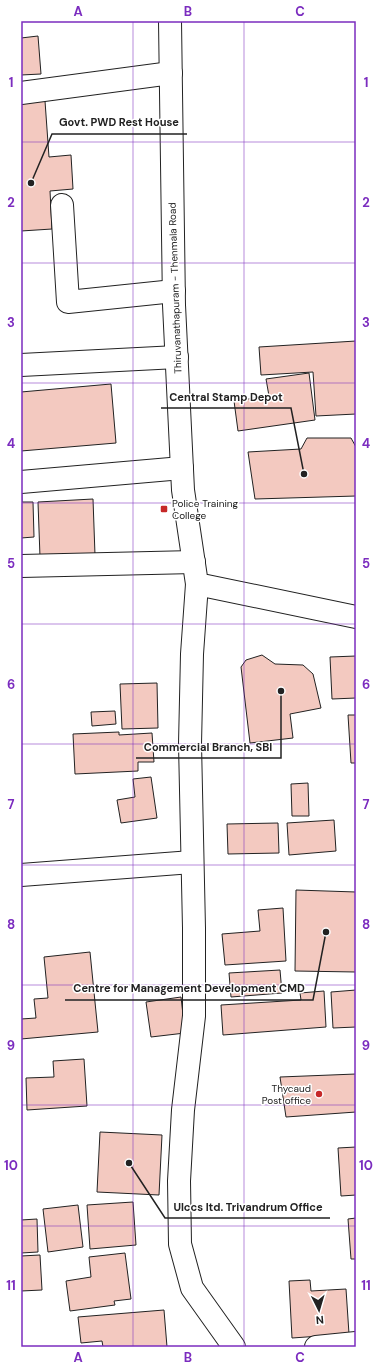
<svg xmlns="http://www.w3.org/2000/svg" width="377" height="1368" viewBox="0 0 377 1368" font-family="'DM Sans',sans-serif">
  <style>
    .building { fill: #f3c9c0; stroke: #222 }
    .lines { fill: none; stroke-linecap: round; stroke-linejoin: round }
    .minor-casing { stroke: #222; stroke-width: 24 }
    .major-casing { stroke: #222; stroke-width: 24 }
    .minor { stroke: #fff; stroke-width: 22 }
    .major { stroke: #fff; stroke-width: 22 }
    .grid { fill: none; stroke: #7b2cbf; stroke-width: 1; stroke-opacity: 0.55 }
    .poi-dot { fill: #c62828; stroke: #fff; stroke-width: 1.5 }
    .labels { text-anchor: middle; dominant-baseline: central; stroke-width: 3; stroke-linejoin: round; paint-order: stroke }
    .street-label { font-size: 10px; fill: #222; stroke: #fff }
    .poi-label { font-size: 10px; fill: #222; stroke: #fff; text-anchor: start }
    .leader { fill: none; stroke: #222; stroke-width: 1.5 }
    .callout-dot { fill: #222; stroke: #fff; stroke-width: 1.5 }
    .callout-label { font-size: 11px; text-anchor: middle; font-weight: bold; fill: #222; stroke: #fff; stroke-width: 3; stroke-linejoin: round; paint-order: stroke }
    .neatline { fill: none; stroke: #7b2cbf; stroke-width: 1.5 }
    .grid-label { font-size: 13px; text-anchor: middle; font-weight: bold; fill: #7b2cbf }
  </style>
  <rect width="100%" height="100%" fill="#fff"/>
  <g class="building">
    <polygon points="38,36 41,74 21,75 21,38"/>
    <polygon points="45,101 49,157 71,155 73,189 50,191 52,229 21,231 21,102"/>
    <polygon points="356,341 356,414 316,416 313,372 261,375 259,347"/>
    <polygon points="309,373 315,420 238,431 234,401 269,396 266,379"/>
    <polygon points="111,384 116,443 21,451 21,392"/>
    <polygon points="307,438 351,438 356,447 356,496 255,499 248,452 301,449"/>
    <polygon points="21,461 22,502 33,502 34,537 21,538"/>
    <polygon points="93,499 95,555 40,557 38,502"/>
    <polygon points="262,655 275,664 303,665 313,674 321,708 290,714 293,738 250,743 241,667 246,660"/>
    <polygon points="356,656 356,698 332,699 330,657"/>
    <polygon points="157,683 158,728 122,729 120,684"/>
    <polygon points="115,711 116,724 92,726 91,712"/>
    <polygon points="348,715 356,715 356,763 351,763"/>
    <polygon points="119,732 119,735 152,733 154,762 138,762 138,771 75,774 73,734"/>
    <polygon points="151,777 157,818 121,823 117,800 135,797 133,779"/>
    <polygon points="308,783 309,816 292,816 291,784"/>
    <polygon points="334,820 336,851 289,855 287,823"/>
    <polygon points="278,823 279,853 228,854 227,824"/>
    <polygon points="296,890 356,892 356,972 295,971"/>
    <polygon points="283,908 286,961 225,965 222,934 260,931 258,910"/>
    <polygon points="90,952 98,1032 21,1039 21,1019 36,1018 34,999 48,998 44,957"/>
    <polygon points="280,970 282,993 231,997 229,973"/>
    <polygon points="356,990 356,1027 333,1028 331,992"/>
    <polygon points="324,991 326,1027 223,1035 221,1005 301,1000 300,993"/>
    <polygon points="181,997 185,1033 151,1037 146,1002"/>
    <polygon points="84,1059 87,1106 27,1110 26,1078 54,1077 53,1061"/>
    <polygon points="356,1074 356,1112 286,1117 280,1077"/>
    <polygon points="100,1132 162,1135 159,1195 97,1192"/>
    <polygon points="356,1147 356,1195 341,1196 338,1148"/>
    <polygon points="133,1202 136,1245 90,1249 87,1205"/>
    <polygon points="78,1205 83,1247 48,1252 43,1209"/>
    <polygon points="356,1218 356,1259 351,1259 348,1219"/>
    <polygon points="37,1219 38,1252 21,1253 21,1220"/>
    <polygon points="125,1253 131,1299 114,1301 115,1305 70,1311 66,1281 91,1277 89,1257"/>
    <polygon points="40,1255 42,1290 21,1291 21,1256"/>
    <polygon points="310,1280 311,1291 346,1289 349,1334 292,1338 289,1281"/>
    <polygon points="164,1310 167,1347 103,1347 102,1341 81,1343 78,1317"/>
  </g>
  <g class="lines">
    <g class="minor-casing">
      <g id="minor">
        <polyline points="21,93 171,73"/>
        <polyline points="62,205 68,302 174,291"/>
        <polyline points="21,365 177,357"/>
        <polyline points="21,482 182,468"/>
        <polyline points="21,566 194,562"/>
        <polyline points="197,584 192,654 190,744 194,928 194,1016 183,1110 179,1181 180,1244 192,1288 234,1347"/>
        <polyline points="21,875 192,862"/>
        <polyline points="316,1347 356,1343"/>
      </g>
    </g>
    <g class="major-casing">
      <polyline id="major" points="170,21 174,305 183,490 197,584 356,617"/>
    </g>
    <use href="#minor" class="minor"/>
    <use href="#major" class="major"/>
  </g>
  <path class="grid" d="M133,21V1347M244,21V1347M21,142H356M21,263H356M21,383H356M21,503H356M21,624H356M21,744H356M21,865H356M21,985H356M21,1105H356M21,1226H356"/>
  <g class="poi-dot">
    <rect x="160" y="505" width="8" height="8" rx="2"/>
    <circle cx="319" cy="1094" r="4"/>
  </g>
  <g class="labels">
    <g class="street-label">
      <text transform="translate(175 288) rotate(-92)">Thiruvanathapuram - Thenmala Road</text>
    </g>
    <g class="poi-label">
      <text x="172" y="503">Police Training<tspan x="172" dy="12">College</tspan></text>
      <text x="311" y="1088" text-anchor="end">Thycaud<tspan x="311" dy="12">Post office</tspan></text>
    </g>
  </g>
  <path class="leader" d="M31 183L52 134H187M304 474L291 408H161M281 691L281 758H136M326 932L313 1000H65M129 1163L165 1218H330"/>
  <g class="callout-dot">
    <circle cx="31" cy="183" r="4"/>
    <circle cx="304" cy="474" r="4"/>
    <circle cx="281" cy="691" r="4"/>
    <circle cx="326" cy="932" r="4"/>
    <circle cx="129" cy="1163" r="4"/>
  </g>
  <g class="callout-label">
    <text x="119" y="126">Govt. PWD Rest House</text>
    <text x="226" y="401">Central Stamp Depot</text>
    <text x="208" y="751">Commercial Branch, SBI</text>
    <text x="189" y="992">Centre for Management Development CMD</text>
    <text x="248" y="1211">Ulccs ltd. Trivandrum Office</text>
  </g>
  <rect width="377" height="1368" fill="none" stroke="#ffffff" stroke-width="44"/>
  <g transform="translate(319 1310) rotate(175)" stroke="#ffffff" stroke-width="3" paint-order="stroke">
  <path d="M0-3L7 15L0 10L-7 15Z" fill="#222222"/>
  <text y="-6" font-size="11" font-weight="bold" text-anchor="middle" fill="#222222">N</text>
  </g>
  <rect x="22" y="22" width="333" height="1324" class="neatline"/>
  <g class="grid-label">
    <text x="78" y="16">A</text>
    <text x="188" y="16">B</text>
    <text x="300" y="16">C</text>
    <text x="11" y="87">1</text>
    <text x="366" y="87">1</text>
    <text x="11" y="207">2</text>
    <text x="366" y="207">2</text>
    <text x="11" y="327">3</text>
    <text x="366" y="327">3</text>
    <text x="11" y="448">4</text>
    <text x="366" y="448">4</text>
    <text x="11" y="568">5</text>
    <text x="366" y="568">5</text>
    <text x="11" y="689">6</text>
    <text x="366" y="689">6</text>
    <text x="11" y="809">7</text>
    <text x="366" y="809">7</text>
    <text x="11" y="929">8</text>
    <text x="366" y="929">8</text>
    <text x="11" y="1050">9</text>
    <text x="366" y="1050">9</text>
    <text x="11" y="1170">10</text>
    <text x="366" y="1170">10</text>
    <text x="11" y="1290">11</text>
    <text x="366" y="1290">11</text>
    <text x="78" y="1362">A</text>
    <text x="188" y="1362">B</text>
    <text x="300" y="1362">C</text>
  </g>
</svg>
